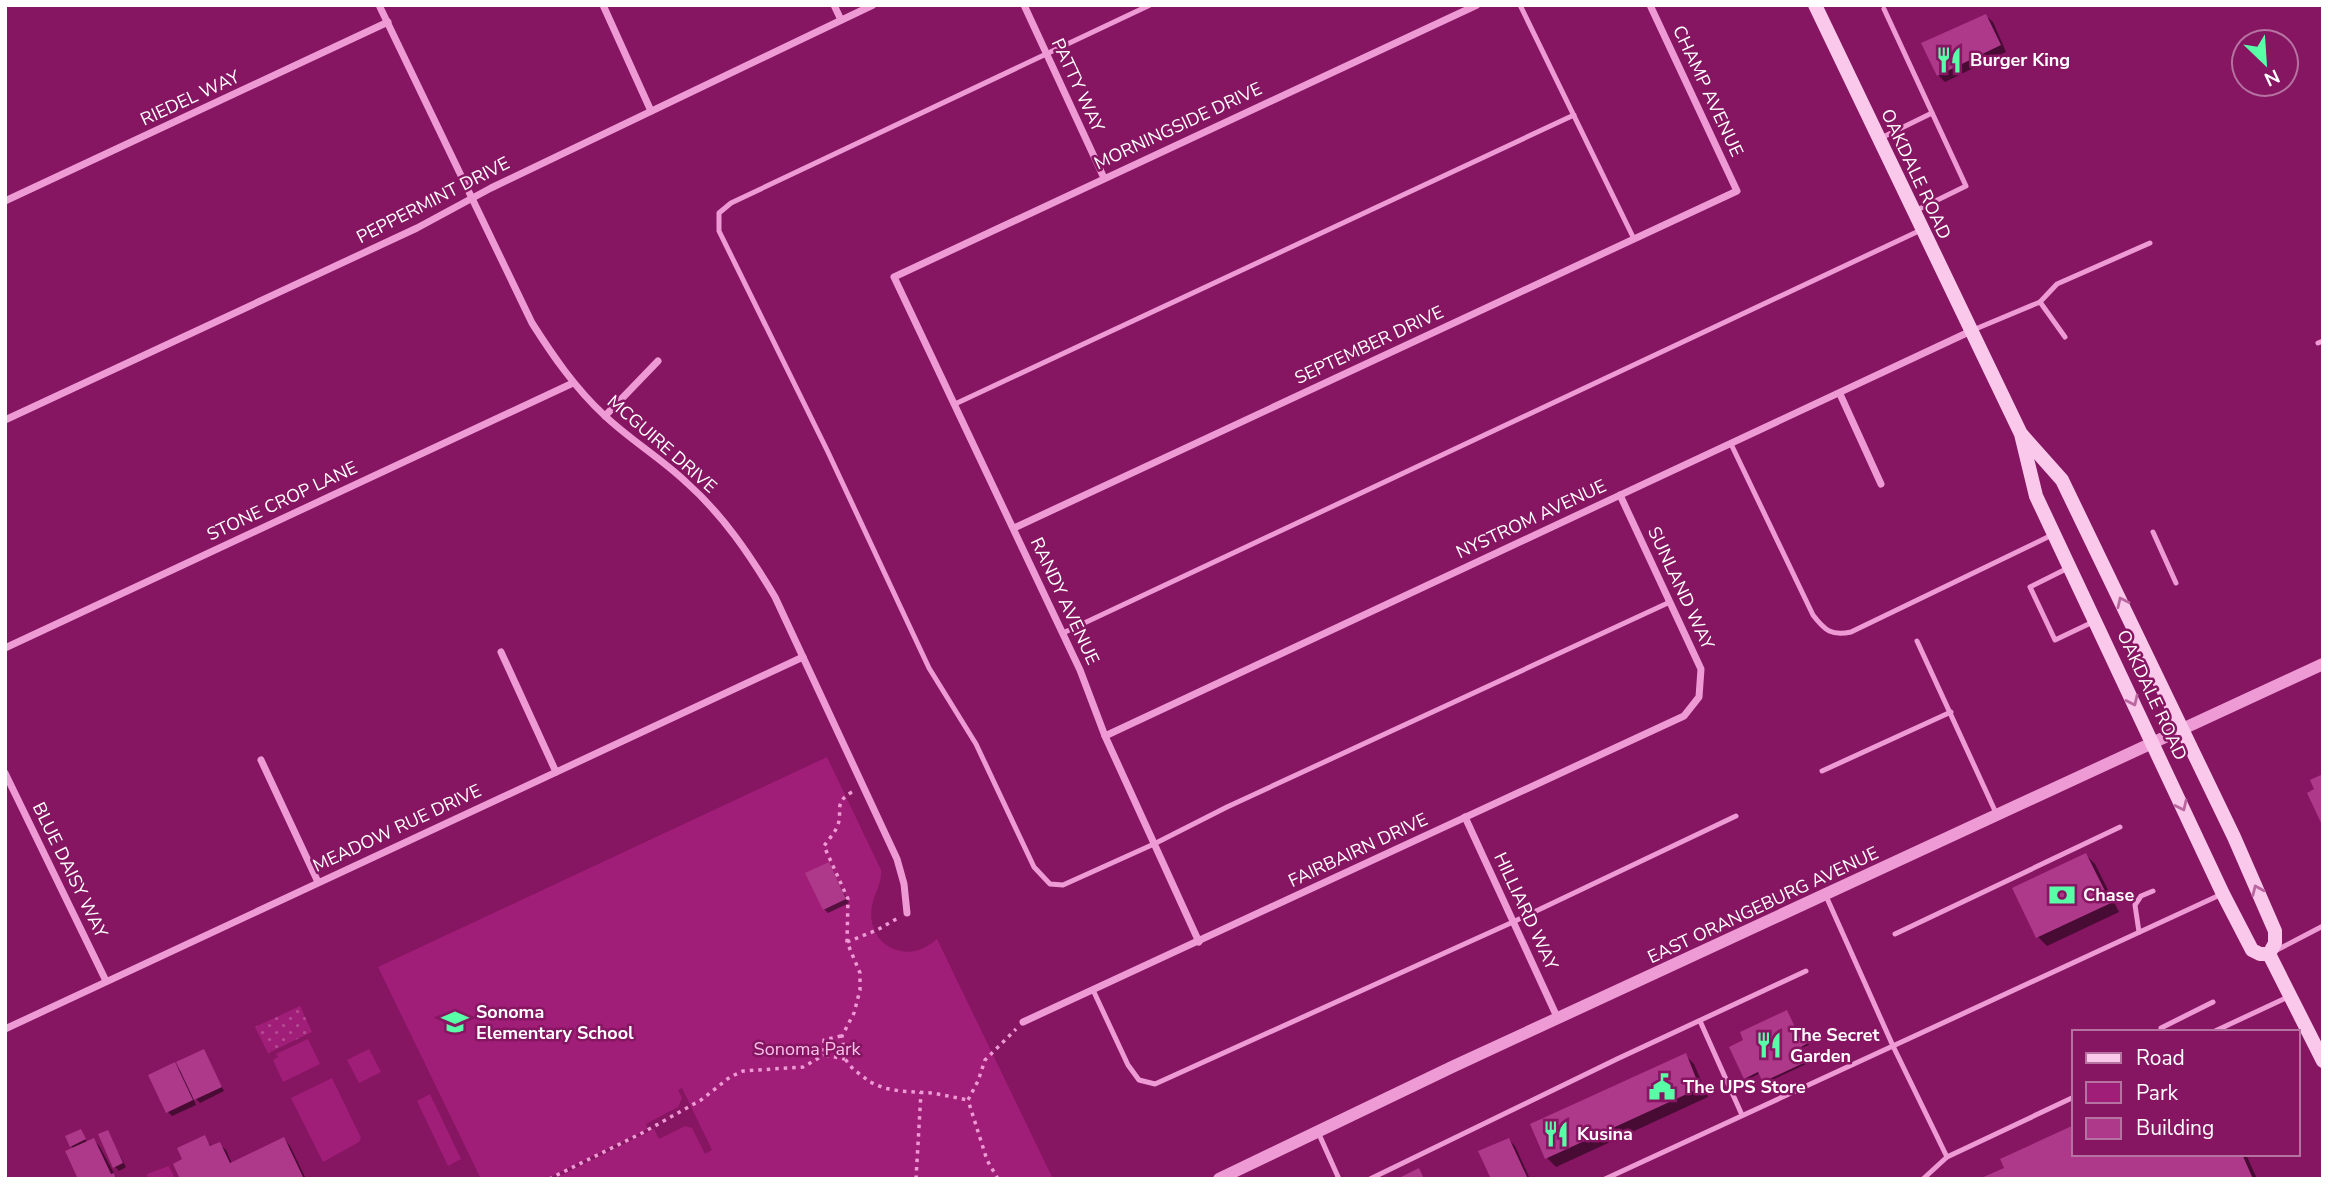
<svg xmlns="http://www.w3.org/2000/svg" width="2328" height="1184" viewBox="0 0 2328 1184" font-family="'Nunito Sans',sans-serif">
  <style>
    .green { fill: #a01e78 }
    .garden { fill: url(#garden-dots) }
    .shadow { fill: #0007 }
    .building { fill: #ae398a }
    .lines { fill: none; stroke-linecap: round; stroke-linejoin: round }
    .path { stroke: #ee9ad5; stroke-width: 3.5; stroke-dasharray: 3.5 5; stroke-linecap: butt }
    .service { stroke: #ee9ad5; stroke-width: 5 }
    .minor { stroke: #ee9ad5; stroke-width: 7 }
    .tertiary { stroke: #ee9ad5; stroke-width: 12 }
    .secondary { stroke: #fac8ea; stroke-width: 14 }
    .oneway { stroke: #ba669f }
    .labels { text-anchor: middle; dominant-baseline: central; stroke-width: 5; stroke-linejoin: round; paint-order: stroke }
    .poi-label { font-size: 18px; font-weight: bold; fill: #fff; stroke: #861562; text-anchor: start }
    .street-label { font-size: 18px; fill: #fff; stroke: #861562 }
    .park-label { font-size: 18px; fill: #fac0e9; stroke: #861562 }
  </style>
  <defs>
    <pattern id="garden-dots" width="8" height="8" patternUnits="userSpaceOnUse" patternTransform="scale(1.75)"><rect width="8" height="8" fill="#a01e78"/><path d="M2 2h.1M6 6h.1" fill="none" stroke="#b34b93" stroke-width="1.8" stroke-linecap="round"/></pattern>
  </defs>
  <rect width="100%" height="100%" fill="#861562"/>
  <g class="green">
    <path d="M827,757L881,870C882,883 876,890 873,902C867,921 876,944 897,950C913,955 925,949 937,939L1053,1179H554L654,1129L659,1139L685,1126L692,1128L705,1154L712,1150L682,1088L678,1090L682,1098L678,1107L646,1124L648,1129L546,1179H481L378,967Z"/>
    <polygon points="308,1039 320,1064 283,1082 273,1060 278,1057 276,1054"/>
    <polygon points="369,1049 381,1072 359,1083 347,1060"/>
    <polygon points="332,1078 361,1138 359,1142 323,1162 291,1098"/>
    <polygon points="430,1094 461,1159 448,1166 417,1101"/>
    <polygon points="169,1166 175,1179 148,1179 147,1174"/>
  </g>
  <polygon class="garden" points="300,1006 312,1032 268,1053 255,1027"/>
  <g class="shadow">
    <polygon points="1986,16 1993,22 2006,52 1945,82 1938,75"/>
    <polygon points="2086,855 2095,864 2119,912 2047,946 2038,937"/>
    <polygon points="829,864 849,903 828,913 824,909"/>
    <polygon points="1800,1040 1806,1040 1809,1045 1801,1048 1808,1063 1766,1083 1760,1073 1747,1080 1745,1078"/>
    <polygon points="203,1051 224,1091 200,1103 192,1095 196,1105 172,1116 168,1112 175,1065 183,1073"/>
    <polygon points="1685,1055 1694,1064 1708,1097 1556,1167 1547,1158"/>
    <polygon points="2074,1127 2074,1154 2246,1154 2257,1179 1983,1179 2006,1168 2002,1160"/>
    <polygon points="82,1132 87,1143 94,1140 100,1147 117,1179 80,1179 74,1149 71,1146"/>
    <polygon points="107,1132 126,1167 119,1171 115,1167"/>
    <polygon points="204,1137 212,1147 219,1144 226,1150 232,1164 284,1139 290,1146 306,1179 182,1179 185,1160"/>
    <polygon points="1509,1140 1515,1146 1530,1179 1493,1179"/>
  </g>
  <g class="building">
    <polygon points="1986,14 2001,45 1937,76 1921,43"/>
    <polygon points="2323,774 2323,827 2307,793 2314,789 2310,780"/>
    <polygon points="2086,853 2111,903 2036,938 2012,888"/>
    <polygon points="829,862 846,899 823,910 805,873"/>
    <polygon points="1787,1010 1800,1038 1805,1036 1808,1043 1801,1047 1808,1061 1763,1082 1758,1072 1744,1079 1729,1047 1743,1040 1740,1032"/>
    <polygon points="204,1049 222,1087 194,1100 176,1062"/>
    <polygon points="1686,1053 1700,1088 1545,1159 1530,1124"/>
    <polygon points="175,1062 193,1100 166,1113 148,1075"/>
    <polygon points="2074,1125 2074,1154 2242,1154 2253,1179 1979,1179 2004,1168 2000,1159"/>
    <polygon points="81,1129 86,1139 70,1147 65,1136"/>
    <polygon points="108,1130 123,1163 113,1168 98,1134"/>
    <polygon points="205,1135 210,1146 220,1142 230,1163 284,1137 304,1179 180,1179 173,1164 182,1159 177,1148"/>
    <polygon points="94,1138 111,1174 114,1173 116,1179 78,1179 65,1151"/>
    <polygon points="1509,1138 1528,1179 1491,1179 1478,1151"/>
    <polygon points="1419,1168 1424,1179 1397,1179"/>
  </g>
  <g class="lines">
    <g class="path">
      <path d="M852,792C832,803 844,812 837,827C834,834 828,840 824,846L848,899L847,942L860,973V990L854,1013L842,1036L845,1059L853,1069L870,1082L884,1088L900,1091L933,1093L968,1100"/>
      <polyline points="847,942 877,930 898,918"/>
      <polyline points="841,1036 824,1040 824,1055 845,1059"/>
      <polyline points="549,1179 644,1132 701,1100 730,1077 743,1071 803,1067 824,1055"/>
      <polyline points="916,1179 921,1092"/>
      <polyline points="998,1179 987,1160 968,1100 978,1081 985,1060 1016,1029"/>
    </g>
    <g class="service">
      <polyline points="1150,5 731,203 719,213 719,231 827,450 929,668 976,744 1034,867 1050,884 1063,885 1154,844 1227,807 1670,602"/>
      <polyline points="1520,5 1634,239"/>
      <polyline points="1884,9 1966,186 1915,211"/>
      <polyline points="1881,138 1932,113"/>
      <polyline points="2040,302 2065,337"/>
      <polyline points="1973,330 2040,302 2057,284 2150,243"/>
      <polyline points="2318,343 2323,341"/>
      <polyline points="955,404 1574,115"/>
      <path d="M1731,444L1813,615C1825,631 1832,636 1851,632L2052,535"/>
      <polyline points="2153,532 2176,583"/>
      <polyline points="2068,568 2030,587 2055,640 2095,621"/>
      <polyline points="1063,633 1921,230"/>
      <polyline points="1917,641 1996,813"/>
      <polyline points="1822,771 1951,712"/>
      <polyline points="1826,896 1893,1046 1947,1157"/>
      <polyline points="2139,932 2135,905 2141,896 2153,891"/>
      <polyline points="1895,934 2120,827"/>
      <polyline points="2275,951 2323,926"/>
      <polyline points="1093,990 1128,1065 1139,1080 1155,1084 1513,922 1736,816"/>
      <polyline points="1700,1021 1742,1115"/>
      <polyline points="2161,1028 2213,1002"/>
      <polyline points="2213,1032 2290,996"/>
      <polyline points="1318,1132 1339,1179"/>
      <polyline points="1370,1179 1617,1059 1806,971"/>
      <polyline points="1605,1179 2222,894"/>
      <polyline points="1923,1179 1947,1157 2074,1097"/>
    </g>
    <g class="minor">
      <path d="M379,5L532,323C553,356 575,388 604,415C630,440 661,458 687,483C723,515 750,555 775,597L897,859L904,884L907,913"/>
      <polyline points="603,5 651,111"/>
      <polyline points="834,5 841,20"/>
      <polyline points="1024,5 1104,178"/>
      <polyline points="5,201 388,22"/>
      <polyline points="1840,394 1881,484"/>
      <polyline points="605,416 658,361"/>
      <polyline points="5,420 417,228 491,188 873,5"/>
      <polyline points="1014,528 1737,191 1650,5"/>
      <polyline points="5,648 573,383"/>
      <polyline points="501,652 556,772"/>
      <polyline points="1105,736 1971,331"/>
      <polyline points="261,760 318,882"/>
      <polyline points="5,773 106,981"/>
      <polyline points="1465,817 1558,1019"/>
      <polyline points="1199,942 1105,736 1080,670 894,277 1477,5"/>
      <polyline points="1023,1022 1684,716 1699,697 1701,669 1620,495"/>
      <polyline points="5,1029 803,657"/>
    </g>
    <polyline class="tertiary" points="1219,1179 1452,1067 2323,664"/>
    <g class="secondary">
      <polyline points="1815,5 2021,434 2036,496 2223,894 2252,950 2260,954 2269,954"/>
      <polyline points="2022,435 2062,480 2234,837 2275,931 2275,943 2269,954"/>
      <polyline points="2269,954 2323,1061"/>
    </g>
  </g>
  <defs><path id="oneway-chevron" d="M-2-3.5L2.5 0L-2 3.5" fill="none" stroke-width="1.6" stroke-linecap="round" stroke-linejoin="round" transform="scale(1.75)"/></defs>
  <g class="oneway">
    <use href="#oneway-chevron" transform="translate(2122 602) rotate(-115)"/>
    <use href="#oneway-chevron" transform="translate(2133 701) rotate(65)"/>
    <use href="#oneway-chevron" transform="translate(2182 806) rotate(65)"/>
    <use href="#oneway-chevron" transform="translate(2257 890) rotate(-113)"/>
  </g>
  <defs>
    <g id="restaurant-bare" transform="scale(2.1)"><path d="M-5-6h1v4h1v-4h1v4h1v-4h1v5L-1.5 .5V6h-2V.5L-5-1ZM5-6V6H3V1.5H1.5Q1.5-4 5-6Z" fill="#58ffa6" stroke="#861562" stroke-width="2.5" paint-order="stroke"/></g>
    <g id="bank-bare" transform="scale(2.1)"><path d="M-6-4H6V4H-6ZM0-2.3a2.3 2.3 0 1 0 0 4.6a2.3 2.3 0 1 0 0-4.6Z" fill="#58ffa6" stroke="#861562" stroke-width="2.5" paint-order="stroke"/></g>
    <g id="school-bare" transform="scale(2.1)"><path d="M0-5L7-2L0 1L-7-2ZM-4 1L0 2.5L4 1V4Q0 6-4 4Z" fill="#58ffa6" stroke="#861562" stroke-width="2.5" paint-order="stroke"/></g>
    <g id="civic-bare" transform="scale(2.1)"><path d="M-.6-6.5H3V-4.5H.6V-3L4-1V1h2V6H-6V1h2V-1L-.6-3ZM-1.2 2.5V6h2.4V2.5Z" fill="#58ffa6" stroke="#861562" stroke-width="2.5" paint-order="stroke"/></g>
  </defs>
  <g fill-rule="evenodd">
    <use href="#restaurant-bare" x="1949" y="60"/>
    <use href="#bank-bare" x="2062" y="895"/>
    <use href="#school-bare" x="455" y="1022"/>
    <use href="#restaurant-bare" x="1769" y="1045"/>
    <use href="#civic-bare" x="1662" y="1087"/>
    <use href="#restaurant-bare" x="1556" y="1134"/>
  </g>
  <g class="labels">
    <g class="poi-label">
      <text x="1970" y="60">Burger King</text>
      <text x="2083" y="895">Chase</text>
      <text x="476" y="1012">Sonoma<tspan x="476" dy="21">Elementary School</tspan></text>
      <text x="1790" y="1035">The Secret<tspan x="1790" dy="21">Garden</tspan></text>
      <text x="1683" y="1087">The UPS Store</text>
      <text x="1577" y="1134">Kusina</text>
    </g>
    <g class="street-label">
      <text transform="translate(1078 85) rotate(65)">PATTY WAY</text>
      <text transform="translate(1708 91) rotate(65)">CHAMP AVENUE</text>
      <text transform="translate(190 98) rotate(-25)">RIEDEL WAY</text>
      <text transform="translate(1178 126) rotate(-25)">MORNINGSIDE DRIVE</text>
      <text transform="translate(1916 174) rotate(65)">OAKDALE ROAD</text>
      <text transform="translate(433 200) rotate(-27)">PEPPERMINT DRIVE</text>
      <text transform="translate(1369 345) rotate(-25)">SEPTEMBER DRIVE</text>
      <text transform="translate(662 444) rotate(41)">MCGUIRE DRIVE</text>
      <text transform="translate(282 501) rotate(-25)">STONE CROP LANE</text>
      <text transform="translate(1531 519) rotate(-25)">NYSTROM AVENUE</text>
      <text transform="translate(1681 588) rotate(65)">SUNLAND WAY</text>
      <text transform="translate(1065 601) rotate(65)">RANDY AVENUE</text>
      <text transform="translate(2152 695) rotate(65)">OAKDALE ROAD</text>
      <text transform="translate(397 828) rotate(-25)">MEADOW RUE DRIVE</text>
      <text transform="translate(1358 850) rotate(-25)">FAIRBAIRN DRIVE</text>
      <text transform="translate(70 870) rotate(64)">BLUE DAISY WAY</text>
      <text transform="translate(1763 905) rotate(-25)">EAST ORANGEBURG AVENUE</text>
      <text transform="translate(1526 911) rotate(65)">HILLIARD WAY</text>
    </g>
    <g class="park-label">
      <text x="807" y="1049">Sonoma Park</text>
    </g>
  </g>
  <rect width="2328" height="1184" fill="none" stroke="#ffffff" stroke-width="14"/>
  <rect x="2072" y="1030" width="228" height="126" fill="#861562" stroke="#b673a1" stroke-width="2"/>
  <rect x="2086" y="1053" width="35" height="10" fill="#fac8ea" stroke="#b673a1" stroke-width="2"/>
  <text x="2136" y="1065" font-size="21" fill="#ffffff">Road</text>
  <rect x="2086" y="1082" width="35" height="21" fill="#a01e78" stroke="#b673a1" stroke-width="2"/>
  <text x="2136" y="1100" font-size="21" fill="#ffffff">Park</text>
  <rect x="2086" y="1118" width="35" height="21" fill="#ae398a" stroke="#b673a1" stroke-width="2"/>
  <text x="2136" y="1135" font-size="21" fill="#ffffff">Building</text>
  <g transform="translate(2265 63) rotate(155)"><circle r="33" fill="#861562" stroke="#b673a1" stroke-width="2"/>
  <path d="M0-5L12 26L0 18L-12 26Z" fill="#58ffa6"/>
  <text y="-10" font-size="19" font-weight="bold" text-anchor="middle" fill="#ffffff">N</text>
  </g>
</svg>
